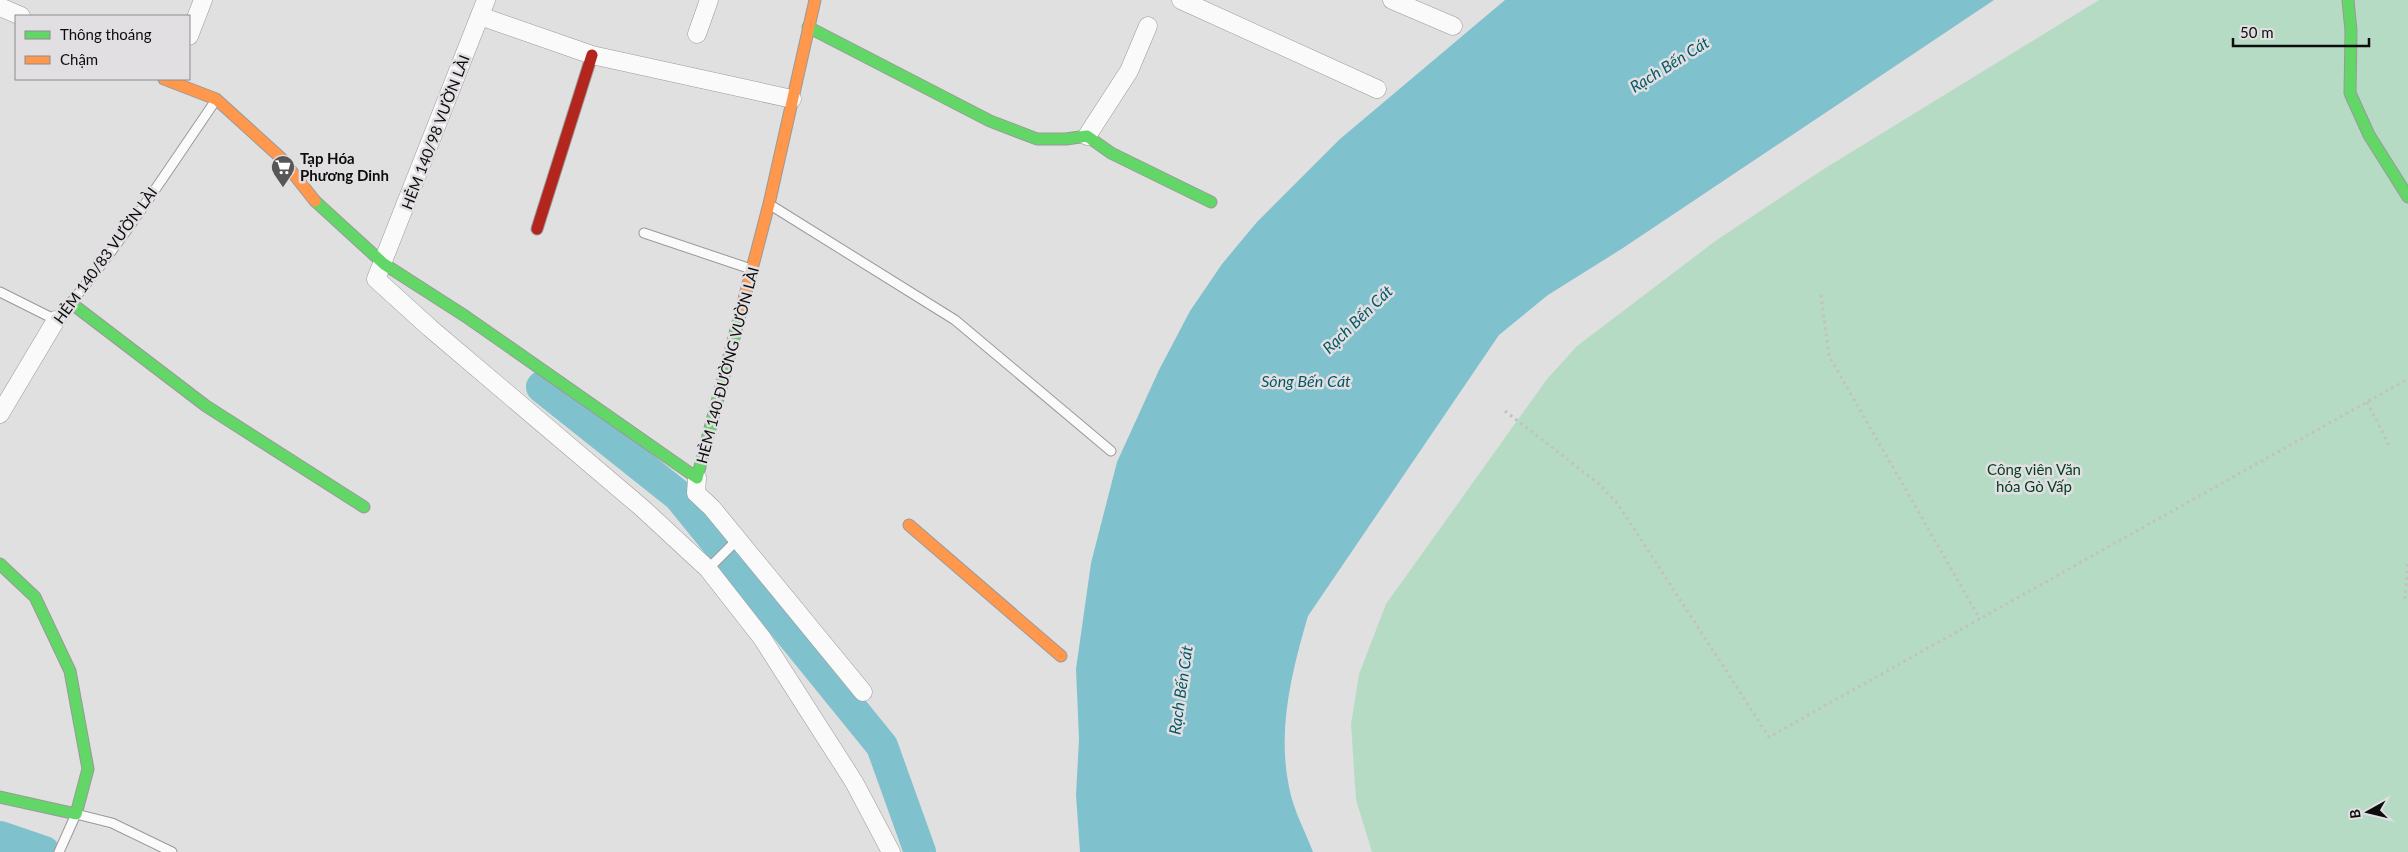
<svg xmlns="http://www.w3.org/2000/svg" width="2408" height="852" viewBox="0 0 2408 852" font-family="Lato,sans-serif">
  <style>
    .green { fill: #b6dbc4 }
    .water { fill: #80c1ce }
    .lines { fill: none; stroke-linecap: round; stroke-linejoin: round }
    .river { stroke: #80c1ce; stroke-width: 32 }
    .lane-casing { stroke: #9a999a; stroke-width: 11 }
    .street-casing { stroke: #9a999a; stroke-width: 19 }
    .fast-casing { stroke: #9a999a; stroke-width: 13 }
    .slow-casing { stroke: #9a999a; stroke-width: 13 }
    .jam-casing { stroke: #9a999a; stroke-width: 13 }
    .path { stroke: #c2c1c2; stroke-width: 3; stroke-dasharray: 2.5 4; stroke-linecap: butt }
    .lane { stroke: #fafafa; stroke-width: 9 }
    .street { stroke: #fafafa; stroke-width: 18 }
    .fast { stroke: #63d668; stroke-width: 11 }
    .slow { stroke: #ff974d; stroke-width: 11 }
    .jam { stroke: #b3261e; stroke-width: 11 }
    .labels { text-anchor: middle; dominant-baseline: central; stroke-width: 5; stroke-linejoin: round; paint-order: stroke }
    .street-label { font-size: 15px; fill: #0d0d0d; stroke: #e2dfe2 }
    .poi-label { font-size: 15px; font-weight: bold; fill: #0d0d0d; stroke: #e2dfe2; text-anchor: start }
    .park-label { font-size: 15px; fill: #033c21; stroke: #e2dfe2 }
    .water-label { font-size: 16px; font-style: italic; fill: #035865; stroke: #e2dfe2 }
  </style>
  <rect width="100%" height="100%" fill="#e1e0e1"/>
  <polygon class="green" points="2099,0 2408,0 2408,852 1372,852 1356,800 1351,724 1359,674 1386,604 1547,379 1577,346 1718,239 1827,167"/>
  <path class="water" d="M1505,0H1994L1623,248L1548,295L1499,335L1308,616C1292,671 1277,729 1289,787C1293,809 1305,831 1313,852H1080L1076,795L1079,739L1076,669L1091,563L1117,462L1159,370L1190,311L1222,264L1257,222L1340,139Z"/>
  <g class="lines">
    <g class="river">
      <polyline points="542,387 679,496 882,746 920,852"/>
      <polyline points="0,837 44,852"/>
    </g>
    <g class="lane-casing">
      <g id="lane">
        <polyline points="772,206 955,320 1111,451"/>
        <polyline points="644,233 751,269"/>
        <path d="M0,292L56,320C116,252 165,174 216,100"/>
        <polyline points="708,569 738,539"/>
        <polyline points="59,852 76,814 112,823 172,852"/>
      </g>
    </g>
    <g class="street-casing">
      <g id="street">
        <polyline points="486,0 376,279 430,328 641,507 708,569 762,638 854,782 891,852"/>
        <polyline points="1181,0 1377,89"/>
        <polyline points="1392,0 1453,26"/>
        <polyline points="0,7 21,16"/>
        <polyline points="480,16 592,55 792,99"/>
        <polyline points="697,34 709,0"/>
        <polyline points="189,36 203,0"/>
        <polyline points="1087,136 1129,71 1148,26"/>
        <polyline points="0,414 56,320"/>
        <polyline points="697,478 696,493 712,508 863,692"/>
      </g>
    </g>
    <g class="fast-casing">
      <g id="fast">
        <polyline points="2348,0 2351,31 2350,93 2369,135 2408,197"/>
        <polyline points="808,27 990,121 1037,139 1066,139 1087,136 1111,153 1211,202"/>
        <polyline points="315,201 384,264 465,316 697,478 741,311"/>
        <polyline points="71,303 206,406 364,507"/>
        <polyline points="0,564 35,597 70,671 88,769 76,814 0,797"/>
      </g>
    </g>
    <g class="slow-casing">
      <g id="slow">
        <polyline points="164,79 216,99 281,158 315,201"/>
        <polyline points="741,311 769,204 815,0"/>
        <polyline points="909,525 1061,656"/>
      </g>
    </g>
    <g class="jam-casing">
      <polyline id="jam" points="537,229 592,55"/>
    </g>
    <g class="path">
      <polyline points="1821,295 1829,356 1980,619"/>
      <polyline points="2367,402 2389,445"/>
      <polyline points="1505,411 1598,483 1618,504 1769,737 2408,379"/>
      <polyline points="2405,599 2408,560"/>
    </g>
    <use href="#lane" class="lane"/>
    <use href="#street" class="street"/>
    <use href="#fast" class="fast"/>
    <use href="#slow" class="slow"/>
    <use href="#jam" class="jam"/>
  </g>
  <defs>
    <g id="supermarket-pin" transform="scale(1.25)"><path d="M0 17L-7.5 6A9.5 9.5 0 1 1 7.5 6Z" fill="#575757" stroke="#e2dfe2"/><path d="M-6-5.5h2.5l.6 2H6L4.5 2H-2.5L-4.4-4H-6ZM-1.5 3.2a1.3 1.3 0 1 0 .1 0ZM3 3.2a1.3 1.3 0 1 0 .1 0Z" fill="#fff"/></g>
  </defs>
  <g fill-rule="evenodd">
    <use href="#supermarket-pin" x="283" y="167"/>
  </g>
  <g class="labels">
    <g class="street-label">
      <text transform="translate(435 132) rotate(-69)">HẺM 140/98 VƯỜN LÀI</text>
      <text transform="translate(105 255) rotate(-54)">HẺM 140/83 VƯỜN LÀI</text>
      <text transform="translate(727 365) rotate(-75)">HẺM 140 ĐƯỜNG VƯỜN LÀI</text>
    </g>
    <g class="poi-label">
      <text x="300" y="158">Tạp Hóa<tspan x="300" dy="17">Phương Dinh</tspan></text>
    </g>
    <g class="park-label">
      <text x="2034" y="469">Công viên Văn<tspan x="2034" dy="17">hóa Gò Vấp</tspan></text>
    </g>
    <g class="water-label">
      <text transform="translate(1669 64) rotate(-32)">Rạch Bến Cát</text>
      <text transform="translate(1357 319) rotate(-44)">Rạch Bến Cát</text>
      <text x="1306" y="380">Sông Bến Cát</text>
      <text transform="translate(1180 690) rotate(-82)">Rạch Bến Cát</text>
    </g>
  </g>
  <rect x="15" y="15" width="175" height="65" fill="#e2dfe2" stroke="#8d8b8d"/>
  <rect x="25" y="31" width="25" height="8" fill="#63d668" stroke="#8d8b8d"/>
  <text x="60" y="40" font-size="15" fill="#0d0d0d">Thông thoáng</text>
  <rect x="25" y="56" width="25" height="8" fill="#ff974d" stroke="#8d8b8d"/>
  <text x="60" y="65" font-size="15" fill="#0d0d0d">Chậm</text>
  <g transform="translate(2368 812) rotate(262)" stroke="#e2dfe2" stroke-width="4" paint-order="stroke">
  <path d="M0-4L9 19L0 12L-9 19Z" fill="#0d0d0d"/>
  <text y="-8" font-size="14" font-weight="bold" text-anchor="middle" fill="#0d0d0d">B</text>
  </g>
  <path d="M2233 38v8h136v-8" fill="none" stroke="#0d0d0d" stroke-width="2.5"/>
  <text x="2240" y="38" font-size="15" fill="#0d0d0d" stroke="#e2dfe2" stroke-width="4" paint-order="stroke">50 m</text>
</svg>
